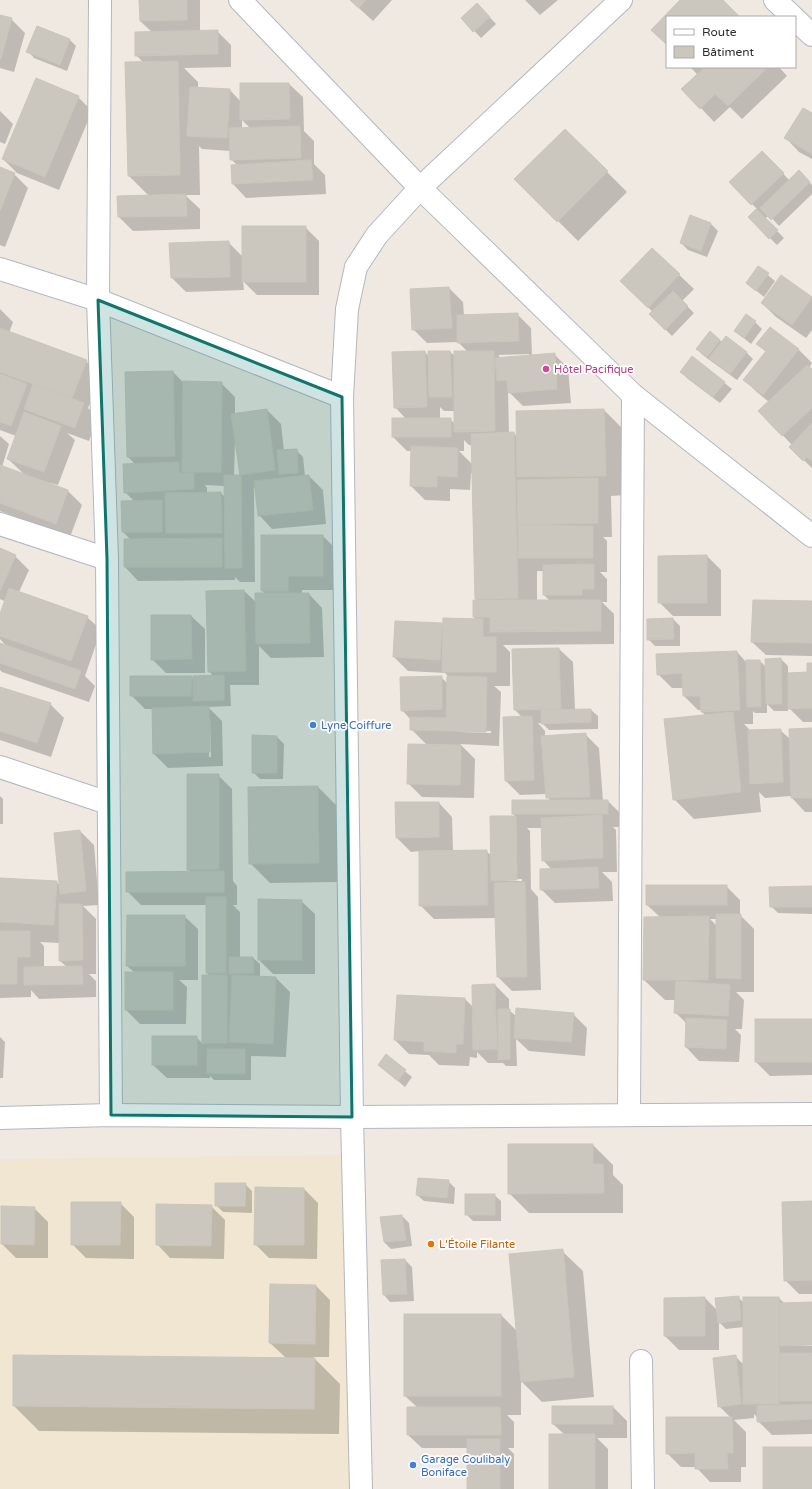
<svg xmlns="http://www.w3.org/2000/svg" width="812" height="1489" viewBox="0 0 812 1489" font-family="'Varela Round',sans-serif">
  <style>
    .education { fill: #f0e6d1 }
    .shadow { fill: #0003; fill-rule: evenodd }
    .building { fill: #cbc7bf; stroke: #cbc5ba }
    .lines { fill: none; stroke-linecap: round; stroke-linejoin: round }
    .minor-casing { stroke: #b4b7c1; stroke-width: 24 }
    .minor { stroke: #fff; stroke-width: 22 }
    .marked { fill: #0f766e; fill-opacity: 0.2; stroke: #0f766e; stroke-width: 3; stroke-linejoin: round }
    .hotel-dot { fill: #d1479c; stroke: #fff; stroke-width: 1.5 }
    .shop-dot { fill: #3f7fe0; stroke: #fff; stroke-width: 1.5 }
    .food-dot { fill: #e8710a; stroke: #fff; stroke-width: 1.5 }
    .labels { text-anchor: middle; dominant-baseline: central; stroke-width: 3.5; stroke-linejoin: round; paint-order: stroke }
    .hotel-label { font-size: 11px; fill: #b23c85; stroke: #fff; text-anchor: start }
    .shop-label { font-size: 11px; fill: #366cbe; stroke: #fff; text-anchor: start }
    .food-label { font-size: 11px; fill: #c56008; stroke: #fff; text-anchor: start }
  </style>
  <rect width="100%" height="100%" fill="#efe9e1"/>
  <polygon class="education" points="348,1155 350,1489 0,1489 0,1159"/>
  <g class="shadow">
    <path d="M140,0H200V32L217,31L231,45V67L184,68L198,82V89L230,90L241,102V84H289L303,97L304,131L314,141V164L325,175L326,194L246,198L233,184L232,166L237,165L231,159V151L202,149L199,146L200,195H185L200,209V229L133,231L119,217L149,196L129,176L143,62L136,55L153,33L140,21ZM242,120L250,128H242Z"/>
    <polygon points="350,0 392,0 373,21"/>
    <polygon points="525,0 558,0 540,15"/>
    <polygon points="484,11 496,24 481,38 462,18"/>
    <polygon points="0,16 11,19 25,33 14,72 0,68"/>
    <polygon points="69,39 76,46 67,71 34,58 28,51"/>
    <polygon points="690,67 779,67 787,76 742,119 730,107 714,122 701,108 698,75"/>
    <polygon points="78,97 92,111 59,190 17,173 3,159"/>
    <polygon points="0,111 13,124 5,144 0,142"/>
    <polygon points="812,114 812,159 799,152 786,138"/>
    <polygon points="776,166 790,181 799,172 812,185 812,194 779,226 769,215 765,219 784,238 777,245 749,217 757,209 730,182"/>
    <polygon points="0,168 14,174 28,188 5,247 0,245"/>
    <polygon points="607,172 627,192 578,241 516,179"/>
    <polygon points="691,216 711,224 718,231 707,257 688,250 681,243"/>
    <polygon points="305,227 319,241 319,295 257,295 243,281 244,290 186,292 172,278 228,242 243,257"/>
    <polygon points="652,249 694,289 682,301 694,313 672,336 650,314 653,312 635,295"/>
    <polygon points="758,267 775,281 764,297 747,283"/>
    <polygon points="782,276 812,298 812,330 806,338 776,317 762,303"/>
    <path d="M449,288L463,302L464,316L517,314L531,328L532,356L554,354L568,368L571,403L523,406L508,391L509,434L514,433L517,437V412L604,410L624,430L625,495L611,496L612,537H603L607,541V572H600L607,579V602H602L614,614V644L503,645L510,652V686H494L501,692L499,746L460,744L475,759L474,798L422,797L408,783L427,745L411,729V720L402,710L441,677L448,684V676L445,673L408,671L394,657L441,624L444,627L477,620L474,617L478,601L476,599L473,473H471L470,490L450,489V501L425,500L411,486L412,451H407L393,437L406,419L395,407L425,352L429,357V352H450L455,356L468,352L458,342L427,343L413,329ZM529,354V356L501,358L498,355ZM440,407L444,411H455V424L450,419H440ZM464,440L469,445H472V464L459,451H464ZM537,571H544V595L550,601H537ZM460,730L491,731V733L460,732Z"/>
    <polygon points="0,309 13,322 9,333 86,361 100,375 88,408 97,418 89,441 67,433 75,440 58,485 50,483 49,484 68,491 82,505 70,537 0,511 0,436 9,444 2,467 25,475 8,459 16,436 0,430"/>
    <polygon points="755,322 762,329 751,344 735,331"/>
    <polygon points="771,328 799,350 812,363 809,368 812,371 812,468 790,447 792,445 760,411 769,402 758,393 744,380 766,352 758,344"/>
    <polygon points="720,340 722,343 747,353 753,359 737,380 704,356 697,349"/>
    <polygon points="692,357 732,389 720,403 688,379 681,372"/>
    <path d="M173,372L183,382L221,383L235,397V415L267,410L281,424L284,451L296,450L303,457L305,477L309,476L323,490L326,524L272,529L259,515L256,488L253,489L254,490L255,582H240L235,577V580L138,581L125,567L131,540L123,532L135,502L125,492L136,465L128,457ZM235,441H236L240,475L242,476H234ZM205,485L225,486L226,498L221,493L207,494V488Z"/>
    <path d="M323,536L337,550V590H302V594H309L322,608L324,657L271,658L259,646V685H230L231,706L208,707L222,721L223,766L168,768L154,754L153,709H145L131,695L191,677L194,680L214,677L209,671L207,592L244,591L257,603L265,594L262,590ZM208,720H210L211,757H209Z"/>
    <polygon points="0,549 15,556 29,570 19,592 87,617 101,630 85,676 95,686 89,702 2,672 0,670 0,644 7,647 0,639 0,617 6,602 0,599"/>
    <polygon points="707,556 721,570 721,616 673,616 659,602"/>
    <polygon points="812,602 812,656 766,655 752,642"/>
    <polygon points="152,616 191,616 205,629 205,673 166,673 152,659"/>
    <polygon points="673,619 680,626 680,646 655,646 648,639"/>
    <path d="M559,649L573,662L575,710H591L598,716V729L549,730L542,723H538L545,731V737L585,734L599,748L603,801H608L622,815V827H613L616,830L617,872H602L612,882L613,901L555,903L541,889L552,870L543,860L542,828H527L530,831L531,889L538,897L541,990L512,991L498,977L496,918L434,919L420,905V851L411,852L397,838L439,803L452,817L453,851H486L492,856L491,817H516L513,814L551,801L547,797V794L520,795L506,781L522,717L515,710ZM504,879H522V881H504Z"/>
    <polygon points="737,652 747,663 760,661 767,668 781,659 788,666 788,674 808,673 812,664 812,722 803,722 788,707 788,711 774,711 767,704 767,713 755,713 753,711 753,724 744,724 751,731 780,730 790,739 812,729 812,812 805,812 792,798 791,796 765,798 759,792 761,812 694,819 674,799 706,716 702,712 702,710 698,710 684,696 683,688 672,688 658,674"/>
    <polygon points="0,688 50,704 64,718 51,757 0,740"/>
    <polygon points="277,737 284,744 283,779 260,779 253,772"/>
    <polygon points="218,775 232,789 233,881 237,886 237,905 233,905 240,912 240,958 253,958 260,964 260,977 276,978 290,992 286,1057 251,1056 251,1080 214,1080 210,1076 210,1078 167,1078 153,1065 196,1037 203,1044 203,976 210,976 207,973 207,905 141,905 127,891 191,872 188,869"/>
    <polygon points="318,787 338,807 339,882 270,883 250,863"/>
    <polygon points="0,796 3,799 3,824 0,824"/>
    <path d="M80,831L94,845L99,905L83,906L96,919V974H89L96,981V997L39,999L31,990V997L0,998V879L56,882L60,885ZM40,942L60,943V961L67,967L44,968V946Z"/>
    <path d="M726,886L740,900V915L754,929V992H736L744,1000L742,1029H735L741,1035L739,1062L699,1061L686,1047L687,1024L675,1012L676,1000H665L644,980L660,917L647,905ZM710,919H717V926Z"/>
    <polygon points="812,887 812,914 778,913 771,906"/>
    <polygon points="301,901 315,914 315,974 273,974 259,960"/>
    <polygon points="184,916 198,929 198,980 179,980 187,987 186,1024 140,1024 126,1010 135,973 127,966"/>
    <polygon points="495,985 509,999 509,1010 517,1017 573,1014 587,1028 585,1056 529,1051 516,1039 517,1066 506,1066 503,1063 488,1063 477,1052 477,1058 470,1057 469,1066 439,1065 429,1055 409,1054 395,1040 398,996 465,999 474,1008"/>
    <polygon points="812,1020 812,1075 770,1076 756,1062"/>
    <polygon points="0,1037 5,1042 3,1078 0,1078"/>
    <polygon points="386,1056 412,1077 405,1087 379,1065"/>
    <polygon points="593,1145 613,1165 613,1175 623,1185 623,1213 529,1213 509,1193"/>
    <polygon points="448,1181 455,1188 454,1204 424,1201 417,1195"/>
    <polygon points="245,1184 252,1191 252,1213 223,1212 216,1205"/>
    <polygon points="256,1188 304,1189 318,1203 317,1259 269,1258 255,1244"/>
    <polygon points="494,1195 501,1201 501,1221 473,1221 466,1214"/>
    <polygon points="812,1202 812,1294 799,1294 785,1280"/>
    <polygon points="120,1203 134,1217 134,1259 86,1258 72,1244"/>
    <polygon points="211,1206 225,1220 224,1259 170,1258 157,1244"/>
    <polygon points="2,1207 34,1208 48,1222 48,1258 16,1258 2,1244"/>
    <polygon points="402,1216 409,1223 412,1246 391,1249 384,1242"/>
    <polygon points="562,1251 583,1271 594,1397 542,1402 521,1381 521,1415 507,1415 514,1422 514,1448 508,1448 514,1454 514,1489 468,1489 468,1448 422,1448 408,1435 418,1408 405,1396 501,1315 517,1331"/>
    <polygon points="405,1260 412,1267 414,1301 390,1302 384,1295"/>
    <polygon points="316,1286 330,1300 329,1357 313,1357 340,1384 339,1434 39,1431 14,1406 286,1358 270,1343"/>
    <polygon points="738,1297 744,1303 779,1298 785,1304 812,1303 812,1344 794,1344 794,1346 812,1346 812,1434 772,1435 758,1421 758,1418 754,1414 754,1418 734,1420 746,1432 746,1467 741,1467 741,1482 710,1482 696,1467 681,1467 667,1453 731,1418 719,1406 735,1356 744,1365 744,1327 726,1329 719,1322 719,1350 679,1350 665,1336 705,1298 718,1311"/>
    <polygon points="613,1407 627,1421 627,1438 597,1438 608,1449 608,1489 550,1489 565,1435 553,1424"/>
  </g>
  <g class="building">
    <polygon points="139,0 187,0 187,20 140,21"/>
    <polygon points="350,0 366,0 359,8"/>
    <polygon points="680,0 723,0 740,17 667,17 667,45 651,30"/>
    <polygon points="477,3 490,17 473,32 461,18"/>
    <polygon points="0,15 12,18 1,59 0,59"/>
    <polygon points="37,26 70,39 60,65 26,52"/>
    <polygon points="218,30 218,54 135,56 135,32"/>
    <polygon points="178,61 180,175 128,176 125,62"/>
    <polygon points="705,67 768,67 728,106 715,94 700,109 681,89"/>
    <polygon points="36,78 79,96 45,177 2,159"/>
    <polygon points="240,83 289,83 290,119 240,120"/>
    <polygon points="190,87 230,89 227,138 187,136"/>
    <polygon points="803,108 812,113 812,154 784,138"/>
    <polygon points="300,126 301,158 230,160 229,128"/>
    <polygon points="565,129 608,171 557,222 514,179"/>
    <polygon points="762,151 784,173 751,205 729,182"/>
    <polygon points="311,160 313,180 232,184 231,165"/>
    <polygon points="0,167 15,173 0,211"/>
    <polygon points="799,170 810,182 771,220 760,208"/>
    <polygon points="186,194 187,216 118,217 117,196"/>
    <polygon points="756,209 778,230 769,239 748,217"/>
    <polygon points="690,215 711,223 701,251 680,243"/>
    <rect x="242" y="226" width="64" height="56"/>
    <polygon points="229,241 230,277 171,278 169,243"/>
    <polygon points="652,248 680,274 648,308 620,281"/>
    <polygon points="758,266 769,273 756,291 746,283"/>
    <polygon points="781,275 812,297 792,325 761,303"/>
    <polygon points="449,287 452,328 412,330 410,289"/>
    <polygon points="673,291 688,306 665,330 649,314"/>
    <polygon points="518,313 519,341 457,343 457,315"/>
    <polygon points="746,314 756,321 744,338 734,331"/>
    <polygon points="770,327 799,349 763,395 743,380 766,351 756,344"/>
    <polygon points="0,328 87,360 72,398 0,372"/>
    <polygon points="710,331 720,340 707,357 696,349"/>
    <polygon points="726,336 747,352 730,374 709,358"/>
    <polygon points="425,351 427,407 394,408 392,352"/>
    <polygon points="428,351 450,351 452,397 429,397"/>
    <polygon points="454,351 494,351 495,431 454,432"/>
    <polygon points="555,353 557,389 508,393 507,380 497,381 495,358"/>
    <polygon points="692,356 725,382 713,397 680,372"/>
    <polygon points="807,365 812,369 812,408 782,436 758,411"/>
    <polygon points="173,371 175,456 127,457 125,372"/>
    <polygon points="0,374 27,384 11,426 0,422"/>
    <polygon points="183,381 222,382 221,472 182,472"/>
    <polygon points="33,384 84,403 75,428 24,409"/>
    <polygon points="267,409 275,470 240,475 231,414"/>
    <polygon points="604,409 606,476 517,477 516,411"/>
    <polygon points="24,412 61,426 44,472 7,459"/>
    <rect x="392" y="418" width="59" height="19"/>
    <polygon points="812,423 812,461 807,457 803,461 789,447"/>
    <polygon points="514,432 518,598 475,599 471,434"/>
    <polygon points="411,446 458,448 457,477 437,476 437,487 410,486"/>
    <polygon points="297,449 298,473 279,474 277,450"/>
    <polygon points="179,462 179,473 194,473 194,489 124,493 123,464"/>
    <polygon points="0,465 68,490 56,524 0,503"/>
    <polygon points="224,475 241,475 242,568 225,568"/>
    <polygon points="309,475 313,510 258,516 254,481"/>
    <polygon points="598,478 598,523 518,525 517,480"/>
    <polygon points="221,492 222,533 166,533 165,493"/>
    <polygon points="162,500 162,532 122,532 121,501"/>
    <polygon points="518,525 593,526 593,558 518,558"/>
    <polygon points="261,535 323,535 323,576 288,576 288,591 261,591"/>
    <polygon points="222,538 222,567 124,567 124,539"/>
    <polygon points="0,548 16,555 0,591"/>
    <polygon points="707,555 707,603 658,603 658,556"/>
    <polygon points="594,564 594,589 582,589 582,595 543,595 543,565"/>
    <polygon points="9,588 88,616 71,661 0,636 0,614"/>
    <polygon points="244,590 246,671 208,672 206,591"/>
    <polygon points="255,593 309,593 310,643 256,644"/>
    <polygon points="473,600 601,600 601,631 490,632 490,617 473,617"/>
    <polygon points="753,600 812,601 812,643 751,642"/>
    <polygon points="151,615 191,615 192,659 151,660"/>
    <polygon points="443,618 483,619 483,637 496,637 496,672 442,672"/>
    <polygon points="673,618 674,639 647,640 647,619"/>
    <polygon points="395,621 442,623 440,660 393,657"/>
    <polygon points="0,643 81,671 75,689 0,663"/>
    <polygon points="559,648 561,709 514,710 512,649"/>
    <polygon points="737,651 740,710 701,712 700,696 683,696 682,673 657,675 656,654"/>
    <polygon points="781,658 782,704 766,704 765,659"/>
    <polygon points="746,660 760,660 761,707 747,707"/>
    <polygon points="807,663 812,663 812,708 788,709 788,673 807,672"/>
    <polygon points="224,675 224,700 193,701 193,676"/>
    <polygon points="130,676 192,676 191,696 130,696"/>
    <polygon points="442,676 442,709 401,711 400,677"/>
    <polygon points="447,676 487,677 486,732 410,730 410,717 446,718"/>
    <polygon points="0,687 51,703 37,743 0,731"/>
    <polygon points="209,706 210,752 153,754 152,708"/>
    <polygon points="591,709 591,722 541,724 541,710"/>
    <polygon points="733,712 741,792 673,800 664,719"/>
    <polygon points="532,716 534,780 505,781 503,717"/>
    <polygon points="812,728 812,798 791,798 789,729"/>
    <polygon points="781,729 783,782 750,784 748,730"/>
    <polygon points="586,733 590,797 546,798 541,736"/>
    <polygon points="252,735 277,736 277,773 252,773"/>
    <polygon points="408,744 461,745 460,785 407,784"/>
    <polygon points="187,774 219,774 219,869 187,870"/>
    <polygon points="318,786 319,863 249,864 248,787"/>
    <rect x="512" y="800" width="96" height="14"/>
    <polygon points="395,802 439,802 439,837 396,838"/>
    <polygon points="602,815 603,858 542,861 541,818"/>
    <polygon points="490,816 516,816 517,880 491,881"/>
    <polygon points="80,830 86,891 60,894 54,833"/>
    <polygon points="487,850 488,905 419,906 419,851"/>
    <polygon points="598,867 599,888 540,890 540,869"/>
    <polygon points="224,871 224,892 126,892 126,872"/>
    <polygon points="0,878 57,881 54,925 0,922"/>
    <polygon points="525,882 527,977 497,977 494,883"/>
    <rect x="646" y="885" width="81" height="20"/>
    <polygon points="812,886 812,907 770,907 769,887"/>
    <rect x="206" y="897" width="20" height="76"/>
    <polygon points="258,899 302,900 302,960 258,960"/>
    <polygon points="59,904 82,904 83,960 59,961"/>
    <polygon points="716,914 741,914 741,979 716,978"/>
    <polygon points="127,915 185,915 185,966 126,966"/>
    <polygon points="709,916 708,980 643,980 644,917"/>
    <polygon points="0,931 30,931 30,957 17,957 17,984 0,984"/>
    <polygon points="229,957 253,957 254,973 229,974"/>
    <polygon points="82,966 83,984 24,985 24,967"/>
    <rect x="125" y="972" width="48" height="38"/>
    <rect x="202" y="975" width="25" height="68"/>
    <polygon points="232,975 276,977 273,1044 229,1042"/>
    <polygon points="676,981 730,985 728,1016 674,1013"/>
    <polygon points="495,984 497,1049 473,1050 472,985"/>
    <polygon points="397,995 465,998 463,1044 456,1044 456,1053 424,1051 424,1042 394,1040"/>
    <polygon points="516,1008 574,1013 571,1042 514,1038"/>
    <polygon points="498,1009 510,1009 510,1059 498,1060"/>
    <polygon points="686,1018 727,1020 726,1049 685,1047"/>
    <rect x="755" y="1019" width="57" height="43"/>
    <rect x="152" y="1036" width="45" height="29"/>
    <polygon points="207,1049 245,1049 245,1074 207,1073"/>
    <polygon points="386,1054 406,1070 398,1081 378,1065"/>
    <polygon points="508,1144 593,1144 593,1164 603,1164 604,1193 508,1194"/>
    <polygon points="418,1178 449,1180 447,1198 416,1195"/>
    <polygon points="215,1183 246,1183 245,1206 215,1206"/>
    <polygon points="255,1187 304,1188 304,1245 254,1245"/>
    <rect x="465" y="1194" width="30" height="21"/>
    <polygon points="812,1201 812,1280 784,1281 782,1202"/>
    <polygon points="71,1202 121,1202 120,1245 71,1245"/>
    <polygon points="156,1204 212,1205 211,1246 156,1245"/>
    <polygon points="1,1206 35,1207 34,1245 1,1244"/>
    <polygon points="402,1215 406,1240 384,1242 380,1217"/>
    <polygon points="563,1249 574,1377 521,1382 509,1254"/>
    <polygon points="405,1259 407,1294 383,1295 381,1260"/>
    <polygon points="270,1284 316,1285 315,1344 269,1343"/>
    <polygon points="739,1296 741,1320 718,1323 715,1298"/>
    <polygon points="705,1297 705,1336 664,1336 664,1298"/>
    <rect x="743" y="1297" width="36" height="107"/>
    <polygon points="812,1302 812,1345 780,1346 780,1303"/>
    <rect x="404" y="1314" width="97" height="82"/>
    <rect x="780" y="1353" width="32" height="48"/>
    <polygon points="13,1355 315,1358 314,1409 13,1406"/>
    <polygon points="736,1355 741,1404 718,1407 713,1358"/>
    <polygon points="812,1404 812,1419 757,1422 757,1406"/>
    <rect x="552" y="1406" width="61" height="18"/>
    <polygon points="407,1407 500,1407 501,1435 407,1435"/>
    <polygon points="666,1417 732,1417 733,1453 727,1453 728,1469 695,1469 695,1453 666,1454"/>
    <rect x="549" y="1434" width="46" height="55"/>
    <rect x="467" y="1439" width="33" height="50"/>
    <rect x="763" y="1447" width="49" height="42"/>
  </g>
  <g class="lines">
    <g class="minor-casing">
      <g id="minor">
        <polyline points="100,0 98,300 107,559 111,1115"/>
        <polyline points="240,0 420,188 633,395 812,536"/>
        <polyline points="775,0 793,17"/>
        <polyline points="795,19 812,35"/>
        <polyline points="0,269 98,300 342,397"/>
        <polyline points="0,524 107,559"/>
        <polyline points="0,767 108,803"/>
        <polyline points="629,1115 633,395"/>
        <polyline points="0,1118 111,1115 352,1117 812,1114"/>
        <polyline points="641,1361 643,1489"/>
        <polyline points="361,1489 352,1117 342,397 347,309 356,267 377,235 420,188 621,0"/>
      </g>
    </g>
    <use href="#minor" class="minor"/>
  </g>
  <path class="marked" d="M98,300L342,397L352,1117L111,1115L107,559Z"/>
  <circle class="hotel-dot" cx="546" cy="369" r="4"/>
  <g class="shop-dot">
    <circle cx="313" cy="725" r="4"/>
    <circle cx="413" cy="1465" r="4"/>
  </g>
  <circle class="food-dot" cx="431" cy="1244" r="4"/>
  <g class="labels">
    <g class="hotel-label">
      <text x="554" y="369">Hôtel Pacifique</text>
    </g>
    <g class="shop-label">
      <text x="321" y="725">Lyne Coiffure</text>
      <text x="421" y="1459">Garage Coulibaly<tspan x="421" dy="13">Boniface</tspan></text>
    </g>
    <g class="food-label">
      <text x="439" y="1244">L'Étoile Filante</text>
    </g>
  </g>
  <rect x="666" y="16" width="130" height="52" fill="#ffffff" stroke="#ababab"/>
  <rect x="674" y="29" width="20" height="6" fill="#ffffff" stroke="#ababab"/>
  <text x="702" y="36" font-size="12" fill="#2e2e2e">Route</text>
  <rect x="674" y="46" width="20" height="12" fill="#cbc7bf" stroke="#ababab"/>
  <text x="702" y="56" font-size="12" fill="#2e2e2e">Bâtiment</text>
</svg>
